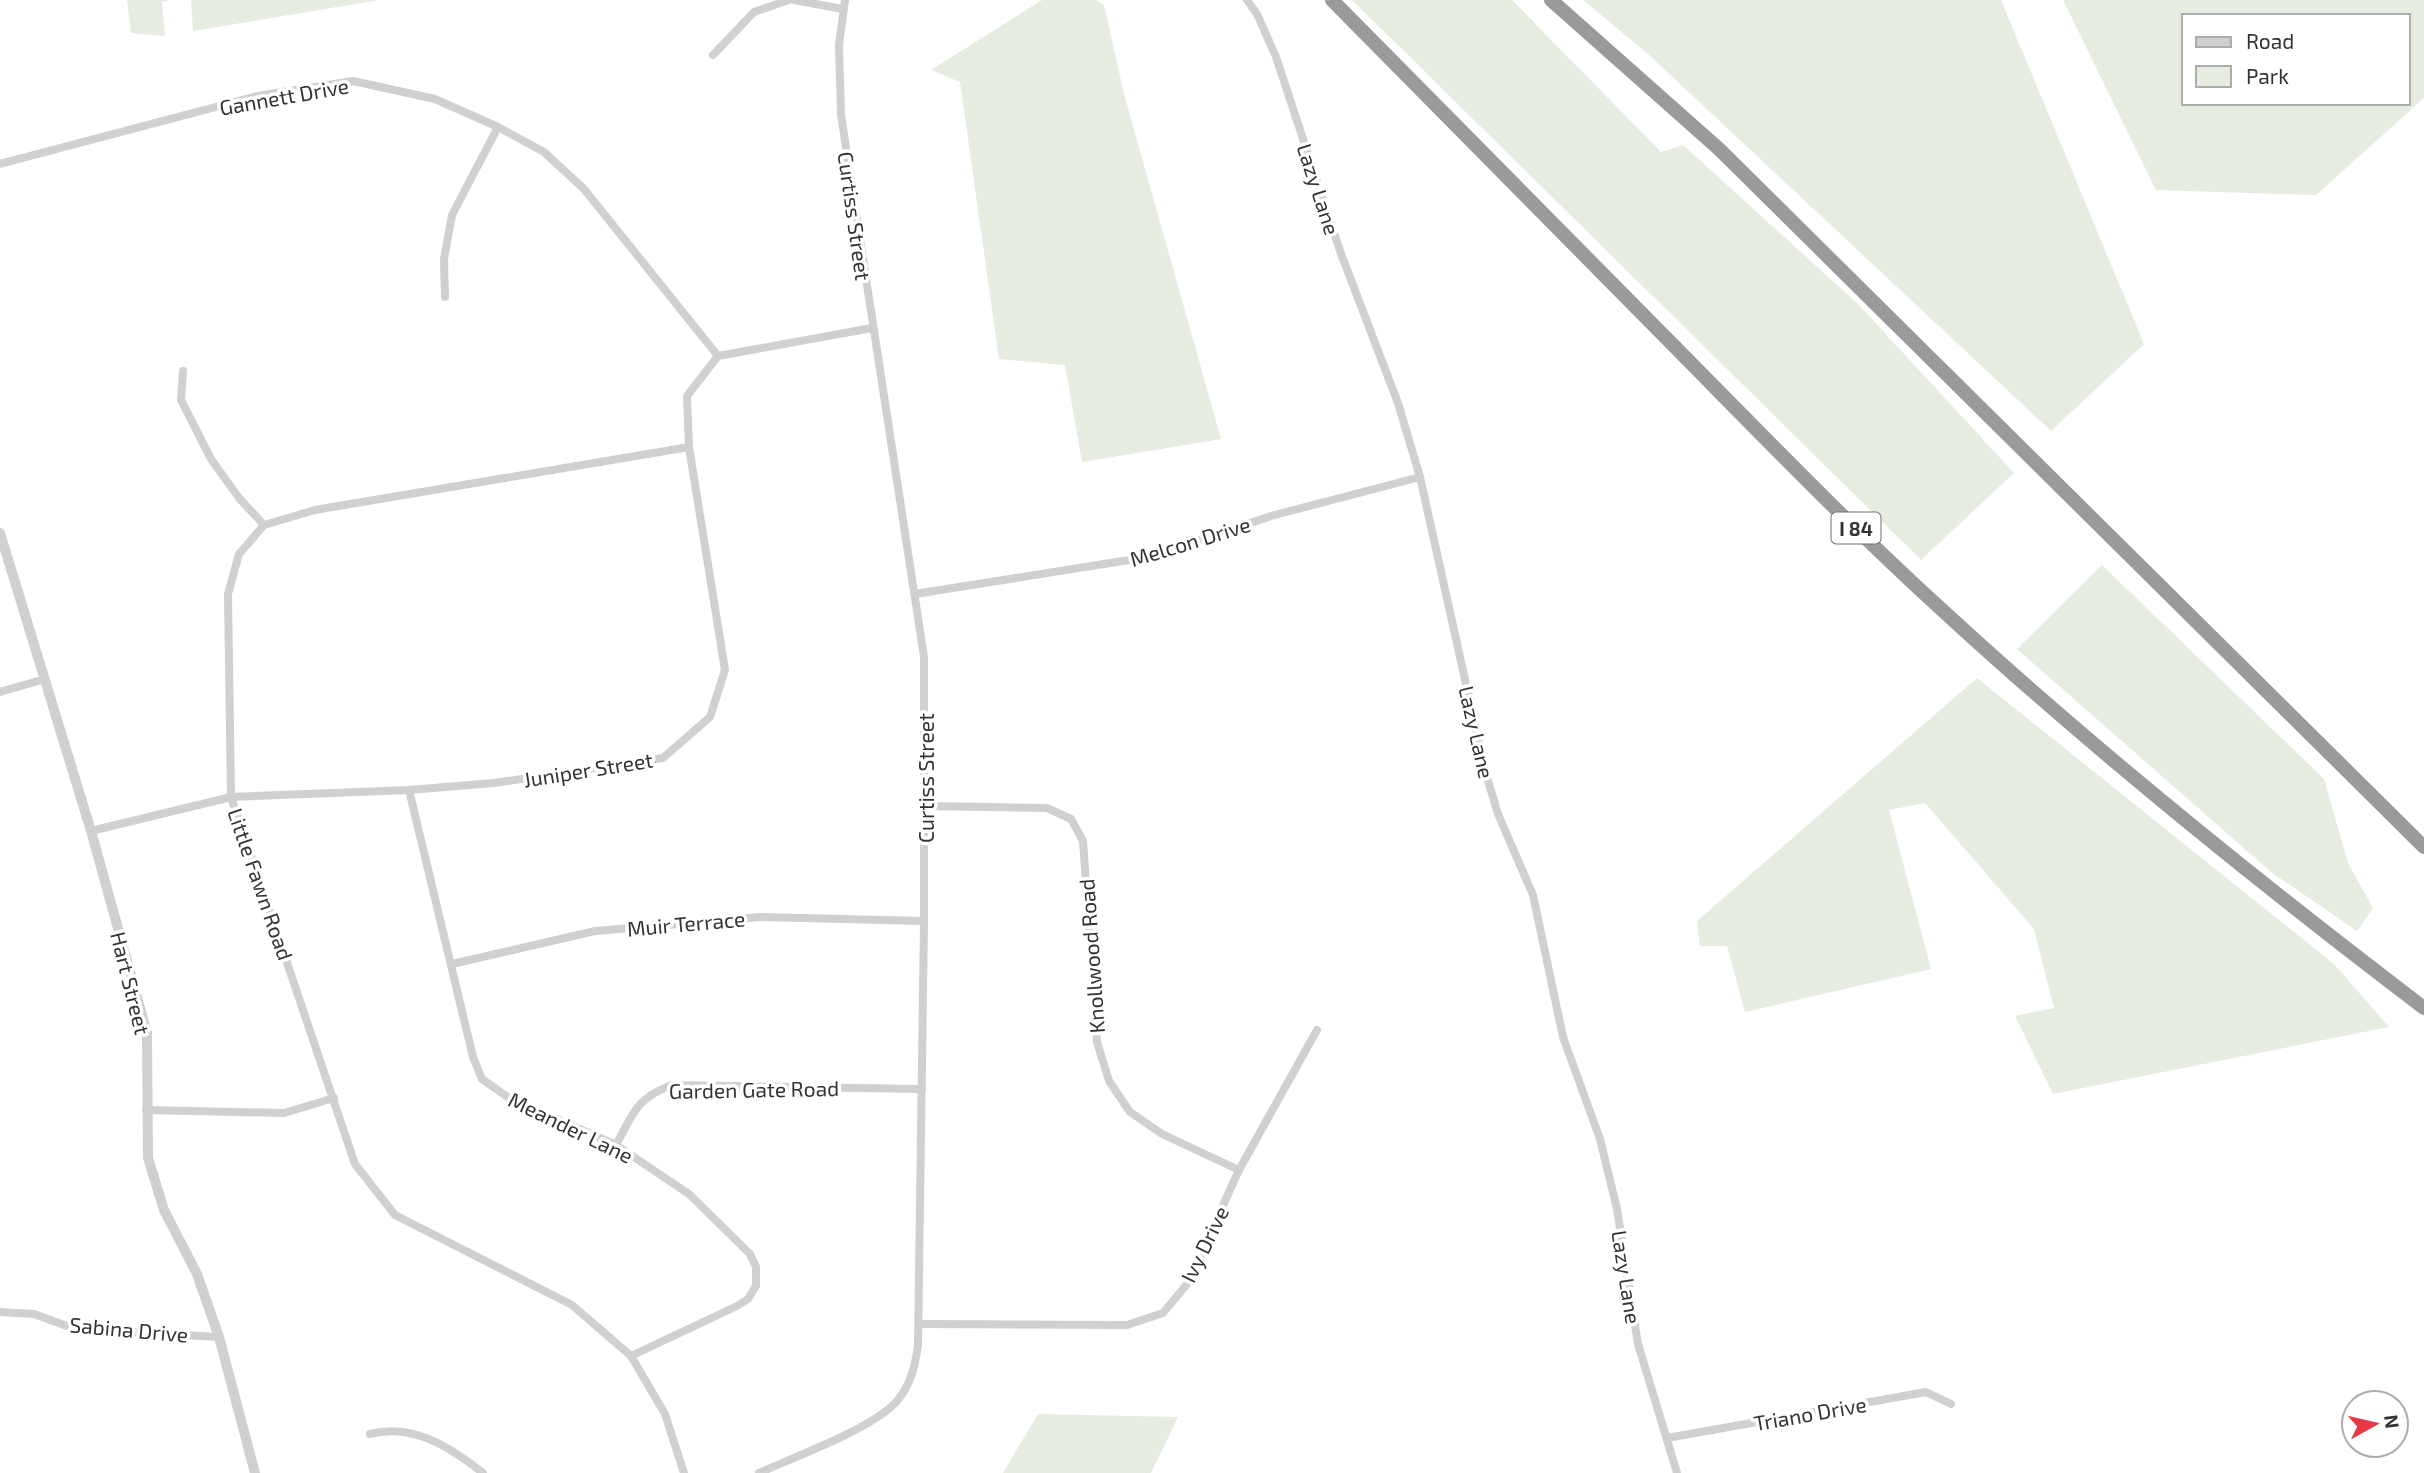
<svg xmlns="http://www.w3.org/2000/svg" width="2424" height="1473" viewBox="0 0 2424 1473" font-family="'Exo 2',sans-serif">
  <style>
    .green { fill: #e6ecdf; fill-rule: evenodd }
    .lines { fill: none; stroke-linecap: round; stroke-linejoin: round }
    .minor { stroke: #d0d0d0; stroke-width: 8 }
    .tertiary { stroke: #d0d0d0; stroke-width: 10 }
    .motorway { stroke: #9a9a9a; stroke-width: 14 }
    .labels { text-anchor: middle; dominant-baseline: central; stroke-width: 7; stroke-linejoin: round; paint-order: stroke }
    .shield { fill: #fff; stroke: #707070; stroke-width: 2 }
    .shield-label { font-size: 19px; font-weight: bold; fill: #333 }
    .street-label { font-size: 21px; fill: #333; stroke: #fff }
  </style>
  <rect width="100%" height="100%" fill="#fff"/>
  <g class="green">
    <polygon points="127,0 171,0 162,2 165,36 131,33"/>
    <polygon points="191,0 379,0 193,31"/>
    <polygon points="1042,0 1096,0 1104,5 1124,94 1221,439 1082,462 1065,365 999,359 960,82 931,70"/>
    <polygon points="1352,0 1512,0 1661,152 1683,145 1858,304 2014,473 1921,560"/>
    <polygon points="1583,0 2001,0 2144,344 2051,431 1648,54"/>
    <path d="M2063,0H2424V98L2316,195L2156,190ZM2184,16H2408V103H2184Z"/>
    <polygon points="2102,565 2324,779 2348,863 2373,908 2357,931 2271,872 2017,649"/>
    <polygon points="1977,678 2334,964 2389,1027 2053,1094 2015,1016 2054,1008 2034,929 1925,803 1889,810 1931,969 1745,1012 1727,946 1700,946 1697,921"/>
    <polygon points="1038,1414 1178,1417 1151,1473 1003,1473"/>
  </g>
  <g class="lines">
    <g class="minor">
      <polyline points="794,0 843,9"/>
      <polyline points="1247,0 1257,14 1276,57 1340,251 1398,403 1420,477 1486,774 1498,814 1533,895 1563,1037 1600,1139 1617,1209 1638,1344 1677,1473"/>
      <polyline points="713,55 754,12 789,0"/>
      <polyline points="0,164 257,96 353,81 435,99 498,127 544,152 584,189 718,356"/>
      <polyline points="445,297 444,259 452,215 498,127"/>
      <polyline points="183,371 181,400 211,459 239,498 264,525"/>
      <polyline points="915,594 1148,557 1271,516 1420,477"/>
      <polyline points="0,692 45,679"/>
      <polyline points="409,790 473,1057 482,1079 509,1098 616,1145 689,1194 750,1254 756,1267 756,1286 748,1299 737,1306 631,1356"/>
      <polyline points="925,806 1047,808 1071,819 1083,841 1097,1042 1109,1081 1130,1112 1162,1134 1239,1170"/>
      <polyline points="91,831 231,797 409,790 494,783 663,758 710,717 725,670 689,447 687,396 718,356 872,328"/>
      <polyline points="452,964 595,931 760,917 924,921"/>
      <polyline points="146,1110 284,1113 334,1098"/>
      <path d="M616,1145C633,1114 636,1098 672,1085L922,1089"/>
      <polyline points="0,1312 34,1314 75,1329 219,1337"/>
      <polyline points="919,1324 1127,1325 1163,1313 1188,1283 1239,1170 1317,1030"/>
      <path d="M370,1434C413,1423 450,1447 483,1473"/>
      <polyline points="1667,1438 1926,1392 1951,1404"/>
      <polyline points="684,1473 665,1414 631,1356 572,1305 395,1215 355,1164 231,797 228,594 239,554 264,525 315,510 689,447"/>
      <path d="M759,1473C794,1457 874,1428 897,1401C911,1384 915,1366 918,1346L924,921V657L841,115L839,45L845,0"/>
    </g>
    <polyline class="tertiary" points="0,533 91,831 147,1033 148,1158 164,1210 197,1274 219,1337 255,1473"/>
    <g class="motorway">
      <path d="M1332,0C1448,117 1563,234 1679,351C1765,438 1850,526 1940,608C2094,750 2257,881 2424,1008"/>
      <polyline points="1551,0 1719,149 2424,847"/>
    </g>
  </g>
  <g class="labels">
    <rect class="shield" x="1831.5" y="512.5" width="49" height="31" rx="5"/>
    <g class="shield-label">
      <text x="1856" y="528">I 84</text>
    </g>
    <g class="street-label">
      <text transform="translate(284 96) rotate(-10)">Gannett Drive</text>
      <text transform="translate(1319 189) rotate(72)">Lazy Lane</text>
      <text transform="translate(855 216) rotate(82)">Curtiss Street</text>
      <text transform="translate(1190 541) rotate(-17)">Melcon Drive</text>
      <text transform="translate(1477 732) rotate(77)">Lazy Lane</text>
      <text transform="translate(588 769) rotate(-9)">Juniper Street</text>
      <text transform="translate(925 778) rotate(-90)">Curtiss Street</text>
      <text transform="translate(261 884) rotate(71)">Little Fawn Road</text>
      <text transform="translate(686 923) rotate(-5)">Muir Terrace</text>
      <text transform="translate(1091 956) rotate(-94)">Knollwood Road</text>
      <text transform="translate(131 983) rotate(76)">Hart Street</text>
      <text transform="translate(754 1089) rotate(-1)">Garden Gate Road</text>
      <text transform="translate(571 1127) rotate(26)">Meander Lane</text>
      <text transform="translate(1204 1244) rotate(-64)">Ivy Drive</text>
      <text transform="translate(1627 1277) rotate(81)">Lazy Lane</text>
      <text transform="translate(129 1329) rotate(5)">Sabina Drive</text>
      <text transform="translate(1810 1413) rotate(-10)">Triano Drive</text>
    </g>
  </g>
  <rect x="2182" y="14" width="228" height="91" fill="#ffffff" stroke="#adadad" stroke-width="2"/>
  <rect x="2196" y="37" width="35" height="10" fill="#d0d0d0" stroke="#adadad" stroke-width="2"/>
  <text x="2246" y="49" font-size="21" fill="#333333">Road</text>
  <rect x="2196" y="66" width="35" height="21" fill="#e6ecdf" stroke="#adadad" stroke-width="2"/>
  <text x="2246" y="84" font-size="21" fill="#333333">Park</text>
  <g transform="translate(2375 1424) rotate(82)"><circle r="33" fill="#ffffff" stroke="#adadad" stroke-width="2"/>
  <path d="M0-5L12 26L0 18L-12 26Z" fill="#e63946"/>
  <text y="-10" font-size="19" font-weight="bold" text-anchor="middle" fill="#333333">N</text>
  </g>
</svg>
